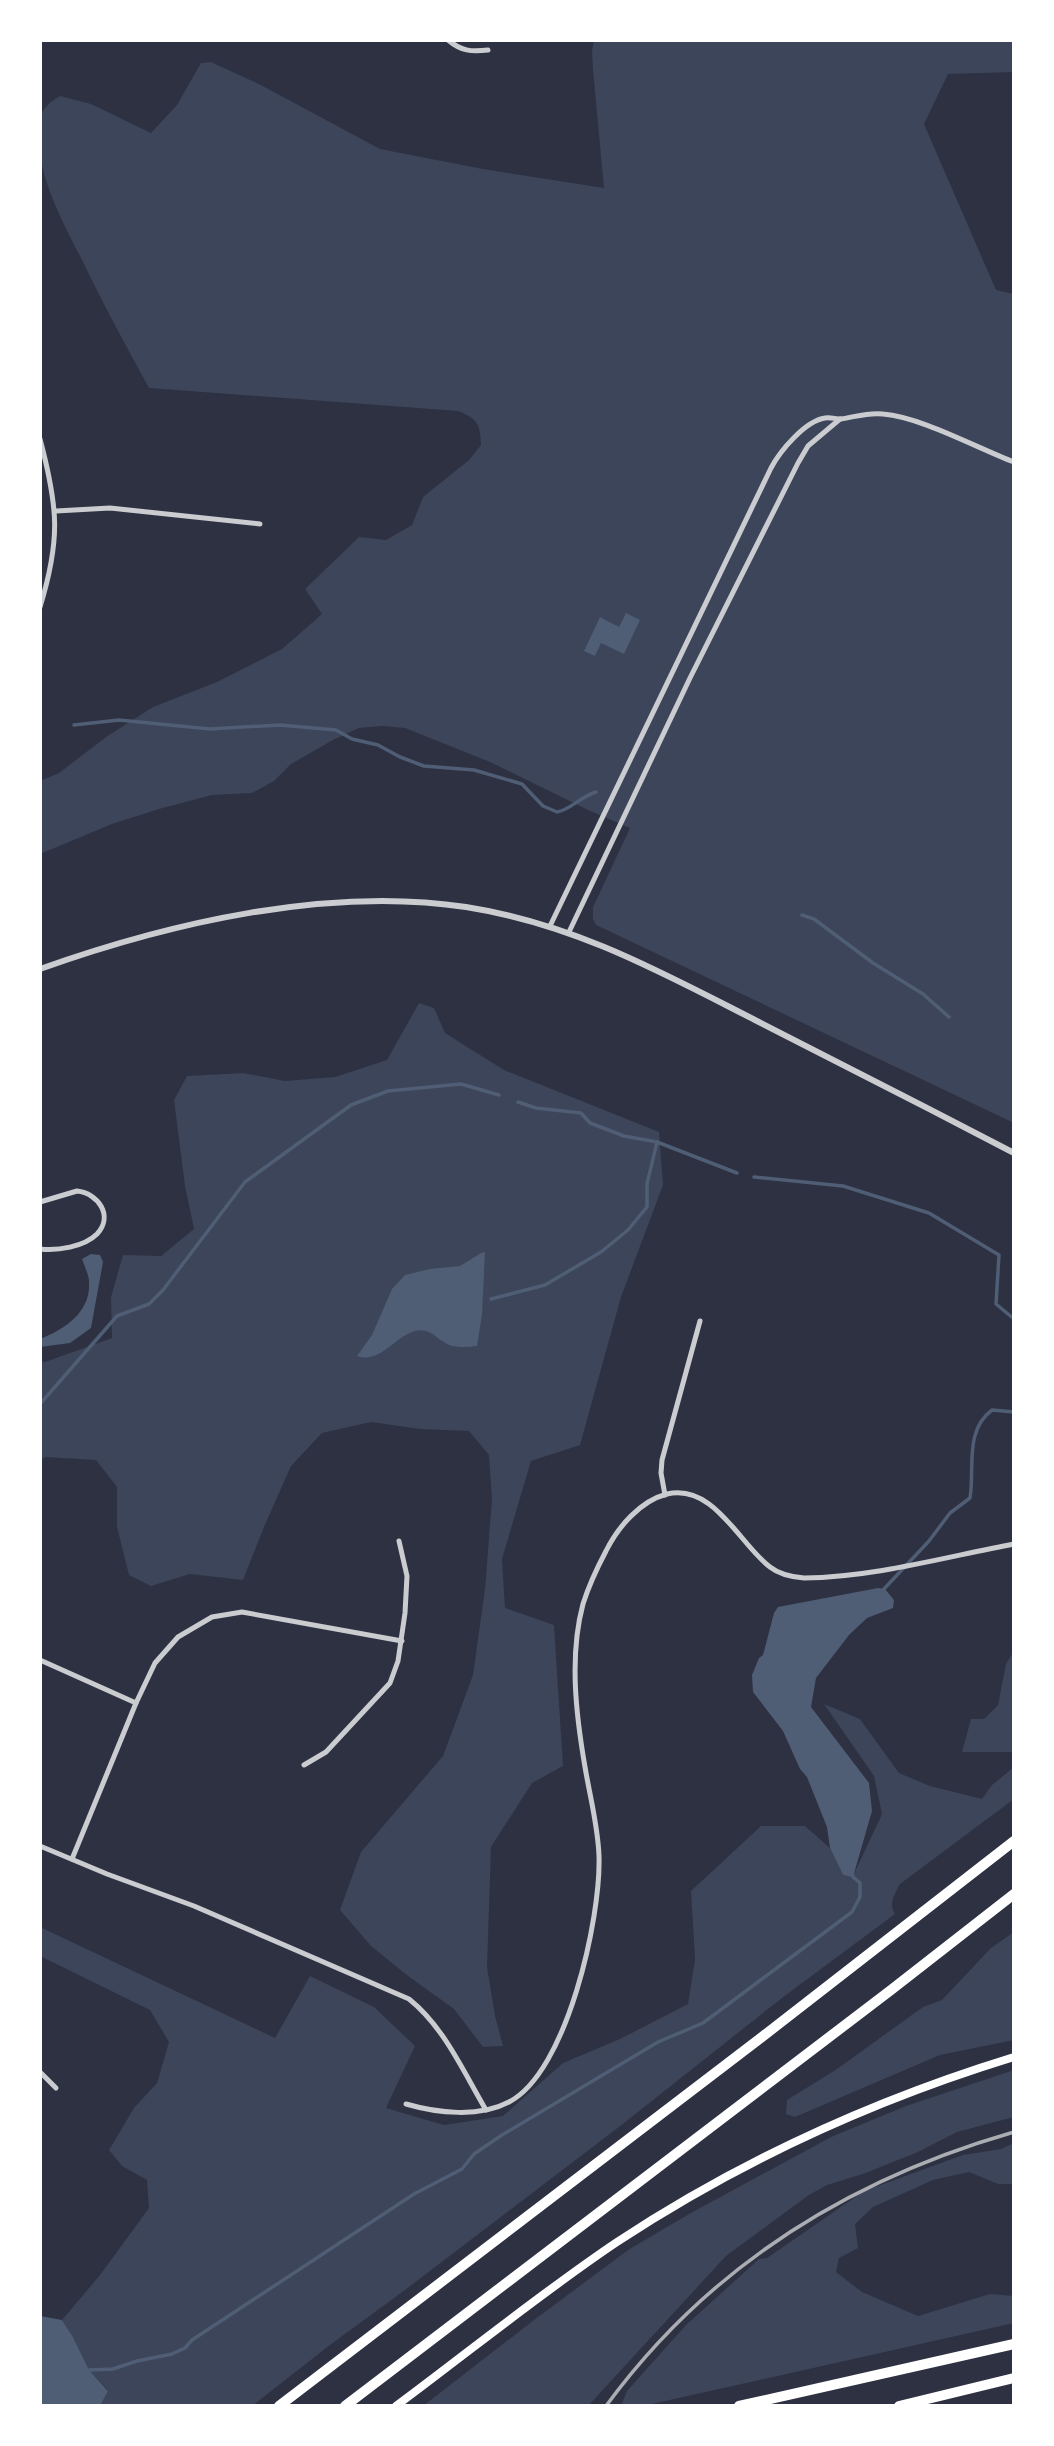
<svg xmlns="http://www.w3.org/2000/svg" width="1054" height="2446" viewBox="0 0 1054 2446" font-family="Barlow,sans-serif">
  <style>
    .green { fill: #3c4559 }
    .water { fill: #4f5d75 }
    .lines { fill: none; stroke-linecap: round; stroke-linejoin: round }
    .stream { stroke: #4f5d75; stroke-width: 3.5 }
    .minor { stroke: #caccd0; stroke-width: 5 }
    .tertiary { stroke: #caccd0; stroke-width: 6 }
    .primary { stroke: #fff; stroke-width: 8 }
    .motorway { stroke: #fff; stroke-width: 10 }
    .rail { stroke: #abadb3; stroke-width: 3.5 }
  </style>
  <rect width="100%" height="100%" fill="#2d3142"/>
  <g class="green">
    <path d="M594,40H1014V72L948,74L924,124L996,290L1014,294V1123L596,925L593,919V907L630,828L588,810L490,762L405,728L382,726L359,728L333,740L291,764L274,781L252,793L212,795L159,809L112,824L40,854V781L59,773L106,737L153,707L217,682L282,649L322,614L305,589L359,537L386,540L412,525L423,497L469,460L481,445C480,424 478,419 458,411L149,388C126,346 103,304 82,260C61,218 32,168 40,119C42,108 51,101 60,96L91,104L151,133L177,105L201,63L211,62L259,84L380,149L483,169L604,188L593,71L592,51Z"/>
    <polygon points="419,1003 434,1008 445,1033 504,1070 659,1132 663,1185 621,1297 580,1445 531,1461 502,1559 505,1608 554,1625 563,1766 532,1783 491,1847 487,1967 495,2016 503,2046 483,2047 454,2009 408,1976 371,1946 340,1910 361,1852 443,1756 473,1675 485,1589 492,1499 489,1455 469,1431 420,1429 371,1422 322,1433 291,1466 264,1527 243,1580 190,1574 151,1586 129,1575 117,1527 117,1487 96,1460 45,1457 40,1461 40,1361 45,1362 112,1338 111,1297 123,1255 161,1256 194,1229 185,1186 174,1100 187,1076 243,1073 285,1081 335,1077 387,1060"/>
    <polygon points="1014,1651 1014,1752 962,1752 971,1719 984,1719 998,1705 1006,1664"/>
    <path d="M824,1704L860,1719L899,1773L930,1786L982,1799L992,1785L1014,1767V1799L900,1884C895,1894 888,1904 895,1914L782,1998L619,2127L405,2290L330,2345L252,2406H100L108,2390L89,2370L73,2337L62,2320L100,2275L149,2208L147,2180L122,2166L109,2150L134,2108L157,2083L169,2042L150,2010L40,1956V1927L275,2038L310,1976L374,2007L415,2046L386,2108L444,2125L503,2116L563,2063L620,2039L688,2004L695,1959L691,1891L761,1826H805L830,1848L843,1875L853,1876L882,1814L874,1776Z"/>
    <polygon points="1014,1932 1014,2040 940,2055 795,2117 786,2114 787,2100 837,2069 923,2007 942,2000 991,1948"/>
    <polygon points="1014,2070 1014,2117 957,2132 918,2152 863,2174 827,2185 809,2195 726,2256 588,2406 423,2406 534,2320 628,2250 689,2214 831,2137 906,2106"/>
    <polygon points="1014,2143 1014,2184 998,2184 969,2172 933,2180 873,2207 855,2224 858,2248 839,2258 836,2272 862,2292 918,2316 990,2294 1014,2296 1014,2323 643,2406 621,2406 627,2391 686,2325 759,2259 767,2258 864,2191 963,2155 1001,2149"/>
  </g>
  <g class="water">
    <polygon points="626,613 640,620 624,654 601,643 595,656 584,651 600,617 619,627"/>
    <path d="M485,1252L482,1315L477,1346C468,1347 458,1348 449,1345C437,1340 431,1327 415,1331C394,1337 380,1364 357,1356L372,1335L392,1289L405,1275L430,1269L460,1266L481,1253Z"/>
    <path d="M91,1254L100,1255L103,1262L91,1328L70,1343L40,1347V1339C65,1329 91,1312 89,1282C89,1274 84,1266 82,1259Z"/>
    <polygon points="878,1588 885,1589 894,1600 893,1608 867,1618 849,1635 816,1678 811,1707 869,1783 872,1811 853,1877 843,1875 830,1848 827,1827 807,1777 800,1769 783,1731 753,1692 752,1675 759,1658 763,1655 774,1613 778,1607"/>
    <polygon points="40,2316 62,2320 73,2337 89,2370 108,2391 100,2406 40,2406"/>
  </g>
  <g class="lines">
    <g class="stream">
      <path d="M74,725L119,720L210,729L280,725L336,730L352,739L378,745L400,757L424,766L474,770L522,784L543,806L557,812C570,810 580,797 596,792"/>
      <polyline points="802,915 814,919 873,963 923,994 949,1017"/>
      <polyline points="518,1102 536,1108 581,1113 590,1123 624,1136 657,1142 737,1173"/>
      <polyline points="754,1177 843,1186 929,1213 999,1255 996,1304 1014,1319"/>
      <polyline points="491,1299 545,1285 601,1252 628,1230 647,1207 647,1184 657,1142"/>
      <polyline points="40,1404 117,1316 149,1304 163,1290 245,1182 351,1105 388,1091 461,1084 499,1095"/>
      <path d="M883,1590L929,1541L950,1513L970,1498C975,1468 964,1431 992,1410L1014,1412"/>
      <polyline points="89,2370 113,2369 137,2361 172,2354 185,2348 192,2340 414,2194 462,2169 474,2154 502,2135 658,2042 703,2023 852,1912 860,1897 860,1883 853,1877 852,1873"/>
    </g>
    <g class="minor">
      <path d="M448,40C461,51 471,52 488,50"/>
      <path d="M40,439C58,507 61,539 40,607"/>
      <polyline points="56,511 110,508 260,524"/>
      <path d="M550,926L771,468C780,451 805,421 825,418C830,417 836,419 841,419C855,417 868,412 883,414C921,417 977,448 1014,462"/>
      <polyline points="569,932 690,678 798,463 808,446 840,419"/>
      <path d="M40,1202L77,1191C98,1193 114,1216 97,1234C84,1247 57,1251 40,1249"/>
      <polyline points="665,1495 661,1473 662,1460 700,1321"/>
      <polyline points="40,1660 136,1703"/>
      <polyline points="304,1765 326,1752 390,1683 398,1661 405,1613 407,1576 399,1541"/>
      <path d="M40,1846L107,1874L194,1906L409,1999C444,2027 463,2071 486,2110"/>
      <polyline points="72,1859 136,1703 155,1663 178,1637 212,1617 242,1612 402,1641"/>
      <polyline points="40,2072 56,2088"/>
      <path d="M406,2104C437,2113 479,2118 509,2102C567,2072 601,1918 599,1856C598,1826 590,1797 585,1767C576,1715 569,1656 583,1604C589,1585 597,1568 606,1551C618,1527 640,1501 667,1494C714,1483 740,1545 770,1567C780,1575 792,1577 804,1578C875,1577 945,1557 1014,1544"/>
    </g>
    <path class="tertiary" d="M40,969C169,923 328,886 466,907C574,924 659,971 755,1020C841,1064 928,1108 1014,1153"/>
    <path class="primary" d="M396,2406C470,2351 541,2293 617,2242C740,2161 874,2100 1014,2057"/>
    <g class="motorway">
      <polyline points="279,2406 762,2037 1014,1841"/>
      <polyline points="345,2406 891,1990 1014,1894"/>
      <polyline points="739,2406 1014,2344"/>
      <polyline points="899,2406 1014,2378"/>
    </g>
    <path class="rail" d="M606,2406C708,2267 850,2179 1014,2132"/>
  </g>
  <rect width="1054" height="2446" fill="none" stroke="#ffffff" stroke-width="84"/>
</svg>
